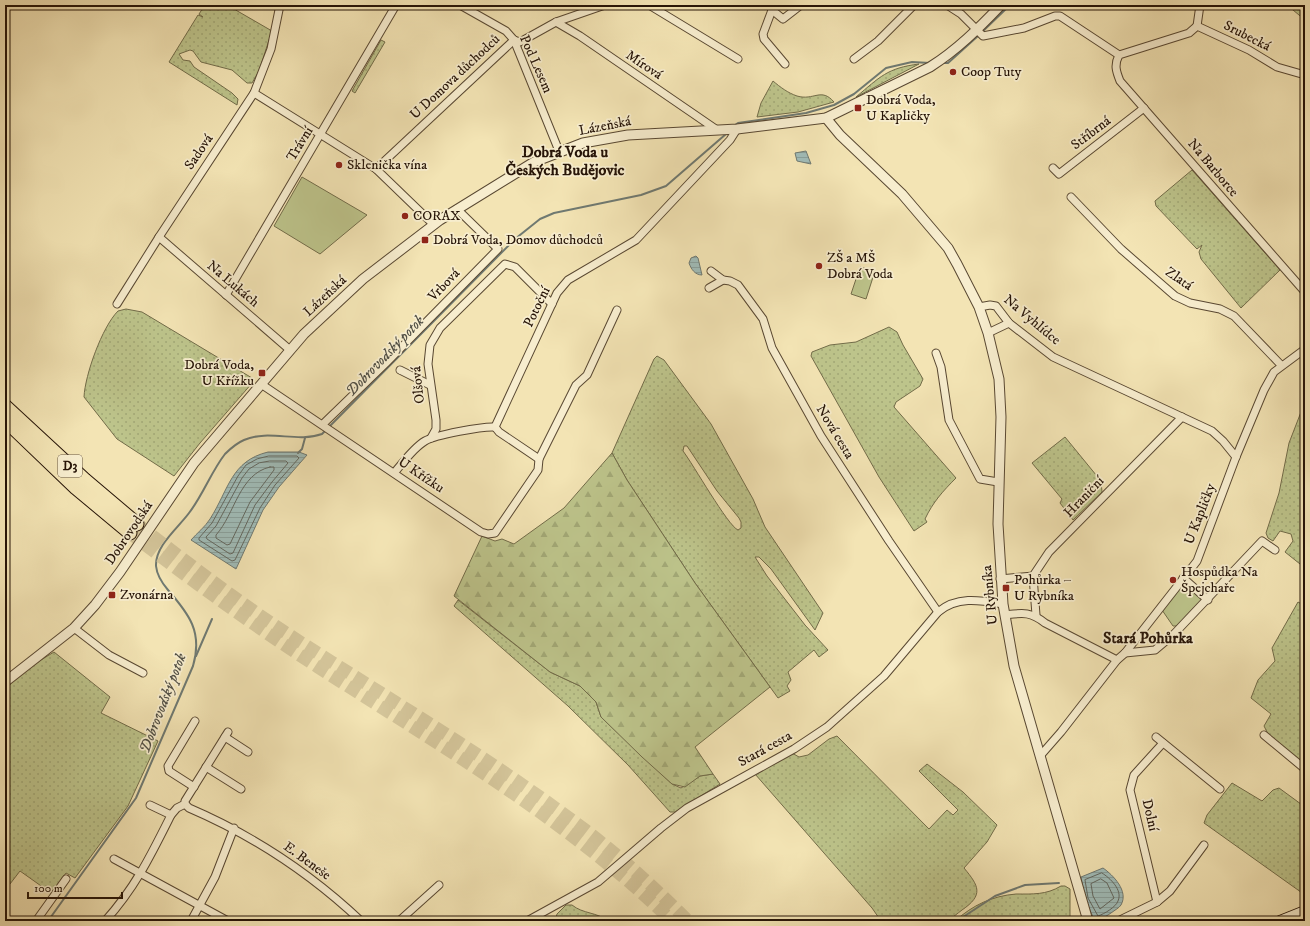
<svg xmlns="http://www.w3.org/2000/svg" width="1310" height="926" viewBox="0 0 1310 926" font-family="'IM FELL DW Pica',serif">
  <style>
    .grass { fill: url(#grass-dots); stroke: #726c49; fill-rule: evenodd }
    .forest { fill: url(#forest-firs); stroke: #726c49 }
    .park { fill: #bdc48b; stroke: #726c49 }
    .water { fill: url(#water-rules); stroke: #6f7971 }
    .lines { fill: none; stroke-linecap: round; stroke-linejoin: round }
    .shore { stroke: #636860; stroke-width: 1 }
    .stream { stroke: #6f7971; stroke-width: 2 }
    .motorway-tunnel { stroke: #d4c59a; stroke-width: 13; stroke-dasharray: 13 6; stroke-linecap: butt }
    .minor-casing { stroke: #594832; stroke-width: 9 }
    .tertiary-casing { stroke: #594832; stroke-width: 11 }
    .secondary-casing { stroke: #261407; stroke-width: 12 }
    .motorway-casing { stroke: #261407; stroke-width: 15 }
    .minor { stroke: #f7edce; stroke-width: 7 }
    .tertiary { stroke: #f7edce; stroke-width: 9 }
    .secondary { stroke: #f7edce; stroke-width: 10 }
    .motorway { stroke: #f3e4b4; stroke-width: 13 }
    .poi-dot { fill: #8f2418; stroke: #f7edce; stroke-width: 1.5 }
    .labels { text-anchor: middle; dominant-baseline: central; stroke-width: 3.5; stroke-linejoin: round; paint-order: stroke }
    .shield { fill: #f7edce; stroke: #655543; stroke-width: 1 }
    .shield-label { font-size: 13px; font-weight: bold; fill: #261407 }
    .street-label { font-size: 14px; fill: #261407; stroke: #f7edce }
    .poi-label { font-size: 14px; fill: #261407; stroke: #f7edce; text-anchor: start }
    .water-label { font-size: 15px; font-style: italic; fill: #514f45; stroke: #f7edce }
    .quarter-label { font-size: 16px; font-weight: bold; fill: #261407; stroke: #f7edce }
  </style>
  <defs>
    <pattern id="grass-dots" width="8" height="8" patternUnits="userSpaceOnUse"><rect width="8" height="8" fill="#bdc48b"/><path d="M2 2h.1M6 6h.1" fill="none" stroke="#a2a876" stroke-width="1.8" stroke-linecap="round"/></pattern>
    <pattern id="forest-firs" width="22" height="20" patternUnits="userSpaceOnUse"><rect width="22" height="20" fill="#bdc48b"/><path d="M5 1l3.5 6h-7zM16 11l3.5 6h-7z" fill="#a2a876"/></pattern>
    <pattern id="water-rules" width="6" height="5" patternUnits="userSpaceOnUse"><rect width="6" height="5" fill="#a0bcb8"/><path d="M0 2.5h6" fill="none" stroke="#8aa19d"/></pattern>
  </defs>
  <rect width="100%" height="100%" fill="#f3e4b4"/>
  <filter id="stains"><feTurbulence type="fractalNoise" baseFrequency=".005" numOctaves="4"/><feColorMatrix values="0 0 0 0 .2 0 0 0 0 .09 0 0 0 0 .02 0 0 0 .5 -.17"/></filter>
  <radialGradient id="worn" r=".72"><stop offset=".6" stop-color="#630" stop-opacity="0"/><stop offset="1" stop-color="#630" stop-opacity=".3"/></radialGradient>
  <g class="grass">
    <polygon points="204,5 227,5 272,31 259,71 252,83 247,83 232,70 201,62 193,51 190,50 179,54 183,60 190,61 194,67 232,93 238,99 237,105 169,62 198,15 203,17 199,14 203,8 208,9 209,6"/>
    <polygon points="1287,5 1305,5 1305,20"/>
    <polygon points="381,40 385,42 355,93 352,91"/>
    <path d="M919,64L856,97C880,77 887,68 919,64Z"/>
    <path d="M773,81C780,87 788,93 797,96C814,101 821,87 834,102L798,112L757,117L761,103Z"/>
    <polygon points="1192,170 1280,270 1241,308 1201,259 1199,252 1202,245 1197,249 1156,206 1155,201"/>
    <path d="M126,309L142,312L252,378L253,382L200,443L174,476L117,439L84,397C85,375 102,327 118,311Z"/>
    <path d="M889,327L897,332L903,345L923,379L920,386L896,402L894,407L956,478C943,491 933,502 925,519L927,522L914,531L879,477L811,356L812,352L830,345L856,342Z"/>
    <path d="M657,356L664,360L711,424L753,499L765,527L823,613L815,630L771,569L759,557H755L767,576L805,625L828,650L819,657L814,650L788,672L791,680L787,686L790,691L778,698L695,583L627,480L612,453L654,359ZM684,446H687L717,491L739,518L741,522V528L738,530C728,526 693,464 683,451Z"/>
    <polygon points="1301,412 1305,412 1305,568 1285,552 1293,541 1291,534 1280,531 1273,541 1268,538 1266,533 1279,493 1289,443"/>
    <polygon points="1065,437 1101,481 1102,492 1073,520 1060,503 1062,499 1032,463"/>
    <polygon points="458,600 550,672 580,686 596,702 601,717 672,784 681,788 700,776 713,774 720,784 675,812 670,812 628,765 568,706 454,606"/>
    <polygon points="1298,602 1305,606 1305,765 1268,734 1264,726 1271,714 1251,698 1258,680 1275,661 1272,648"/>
    <polygon points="54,652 110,697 101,713 158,741 128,806 75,878 66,873 51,893 20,871 10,884 5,881 5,687 36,663"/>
    <path d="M837,736L929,829L947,810L953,815L958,810L919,771L927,764L963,792L997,825L987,842L964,868C979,886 984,895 962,910C958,913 952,918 947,921C939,924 893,921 881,921L872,908L755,774L792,753L799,757L808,755L829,739Z"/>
    <polygon points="1232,783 1262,801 1273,790 1279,788 1305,807 1305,895 1204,823 1207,815"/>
    <path d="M1061,886H1065L1070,889V921H955C973,905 992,896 1016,894C1033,894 1046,895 1061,886Z"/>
    <path d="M566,905H572C583,914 597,912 608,921H555L557,914Z"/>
  </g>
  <polygon class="forest" points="612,453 627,480 695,583 770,687 695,747 713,774 700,776 685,787 672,784 642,757 601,717 596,702 580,686 550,672 454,596 482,536 495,541 502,539 514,544 564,508"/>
  <g class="park">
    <polygon points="302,177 367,215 320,254 274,226"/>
    <polygon points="860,267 875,271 866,299 851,294"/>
    <polygon points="1183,583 1202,600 1176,626 1173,626 1162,610"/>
  </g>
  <g class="water">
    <polygon points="806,151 811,164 797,161 795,153"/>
    <path d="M696,256L698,258L702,275C695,275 691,269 689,263L691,258Z"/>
    <path d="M268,452H299L307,455L279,487L263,510L236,569L191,540C197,533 205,527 210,519C229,489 231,461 268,452Z"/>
    <path d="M1103,868C1113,875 1129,891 1121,905C1119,908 1115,910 1111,913C1105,917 1102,919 1094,919L1085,899L1081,877Z"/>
  </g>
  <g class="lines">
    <g class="shore">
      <polygon points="269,456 297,456 299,458 275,485 260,508 235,560 232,561 199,540 199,538 212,523 238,476 246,465 257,459"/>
      <polygon points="270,461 286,461 288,463 272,482 255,505 233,553 230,554 207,539 206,537 216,526 242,478 249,469 259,463"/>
      <path d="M270,467H274V470L250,502L230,544L227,545L216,538V535C235,514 239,474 270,467Z"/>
      <path d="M1102,873C1110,878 1123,890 1118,901C1116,907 1104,914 1098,916L1088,898L1085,880Z"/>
      <polygon points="1101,879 1107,883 1114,898 1100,909 1093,896 1091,884"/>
    </g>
    <g class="stream">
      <polyline points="982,32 1010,5"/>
      <polyline points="942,63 948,63 979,35"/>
      <polyline points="735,125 738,123 806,113 834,105 854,94 886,68 912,62 930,63"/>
      <polyline points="298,453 302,449 305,438"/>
      <polyline points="196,656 212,619"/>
      <path d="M48,921L136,798L193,666C203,632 189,614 168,590C162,583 157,576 156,566C155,546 178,528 189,513C203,495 211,472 225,454C231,448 237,443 244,440C269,429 297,443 322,434L515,239L540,219L554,213L641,195L666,186L726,134"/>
      <polyline points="957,921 995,896 1025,885 1059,883"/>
    </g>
    <g class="motorway-tunnel">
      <path d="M137,524C185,561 233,598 283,631C379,693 478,751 569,818C612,849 651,884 688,921"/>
      <path d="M130,533C191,580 253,625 318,667C441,746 567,819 672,921"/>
    </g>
    <g class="minor-casing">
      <g id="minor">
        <polyline points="460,5 506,31 514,40 559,151"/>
        <polyline points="649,5 738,59"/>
        <polyline points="770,5 772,10 783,19 801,5"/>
        <polyline points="947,5 961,14 983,36 1024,28 1055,16 1060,16 1119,55"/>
        <polyline points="772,10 763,34 764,39 785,64"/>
        <polyline points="556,22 580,36 717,130"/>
        <path d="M1197,26L1189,33L1119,55C1114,65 1116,71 1120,81L1305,292"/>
        <polyline points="1197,26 1249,50 1277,67 1305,75"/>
        <polyline points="1197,26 1200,5"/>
        <polyline points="514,40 520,42 556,22 605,5"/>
        <polyline points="854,59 878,41 914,5"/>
        <polyline points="254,93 376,169 434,225"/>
        <polyline points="1053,168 1059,174 1144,108"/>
        <polyline points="376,169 514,40"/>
        <polyline points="1071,197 1121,249 1175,296 1190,303 1220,309 1234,316 1281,365"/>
        <polyline points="159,237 290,350"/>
        <polyline points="711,271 723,280 730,281 738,285 763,319 772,348 821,436 889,541 938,612"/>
        <polyline points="709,288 723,280"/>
        <polyline points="226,295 396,5"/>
        <polyline points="117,304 159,237 254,93 271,49 280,5"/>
        <polyline points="979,307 990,305 996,306 1009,323 1053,357 1212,431 1223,441 1236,457"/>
        <polyline points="988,333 1009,323"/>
        <polyline points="936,353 941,367 949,420 980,479 998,482"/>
        <polyline points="400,370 430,385"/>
        <polyline points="261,384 481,532 488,534 495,533 538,470 539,459 576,385 587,375 617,310"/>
        <polyline points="323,424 386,363 498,249 457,209"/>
        <polyline points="495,427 557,293 568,280 636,240 730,140 737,129"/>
        <polyline points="495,427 499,432 539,459"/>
        <polyline points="431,438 436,429 436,420 428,364 430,345 440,328 505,264 515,267 552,304"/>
        <path d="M394,473C403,463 413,448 425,441C435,435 483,426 495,427"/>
        <polyline points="1033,576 1036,615"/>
        <polyline points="1183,578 1208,600"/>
        <polyline points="1000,579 1033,576 1049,552 1182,417"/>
        <path d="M1005,615C1022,613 1030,611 1045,623L1117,660"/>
        <polyline points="74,628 109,655 143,673"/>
        <polyline points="1125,653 1155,650 1174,634 1262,541 1275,550"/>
        <polyline points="1264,735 1305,769"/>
        <polyline points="225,737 248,752"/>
        <polyline points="1156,737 1220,789"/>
        <polyline points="1040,756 1061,732 1117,660 1125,653 1197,561 1236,457 1264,390 1274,372 1305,349"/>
        <polyline points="206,767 241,789"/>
        <polyline points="194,787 169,771 168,766 195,721"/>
        <path d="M185,804L189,808C252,835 310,873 361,921"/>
        <polyline points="185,804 185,801 228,732"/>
        <polyline points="150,805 171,815"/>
        <polyline points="114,859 228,921"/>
        <polyline points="1157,902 1130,790 1134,775 1163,743"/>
        <polyline points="36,921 66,879"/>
        <path d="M105,921C135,888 151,855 171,815L177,808L185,804"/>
        <polyline points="191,921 215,877 234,828"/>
        <polyline points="399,921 439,885"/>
        <path d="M527,921L598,882L661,828L687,808L794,749L827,727L884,676L938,612C957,596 979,600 1003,604"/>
        <polyline points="1118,921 1157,902 1170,891 1204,845"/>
      </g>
    </g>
    <g class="tertiary-casing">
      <g id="tertiary">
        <polyline points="826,118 840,135 902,194 948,248 957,264 979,307 988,333 999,379 1001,417 998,524 1003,604 1014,666 1088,921"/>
        <path d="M5,682L74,628L95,605L120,572L194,463L304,334L363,279L440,220L534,162L583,143L628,135L737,129L826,118L930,67C957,50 979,28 1001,5"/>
      </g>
    </g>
    <g class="secondary-casing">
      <polyline id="secondary" points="1280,921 1305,911"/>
    </g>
    <g class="motorway-casing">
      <g id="motorway">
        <polyline points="5,406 85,480 137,524"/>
        <polyline points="5,420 76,488 130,533"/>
      </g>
    </g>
    <use href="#minor" class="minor"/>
    <use href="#tertiary" class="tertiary"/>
    <use href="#secondary" class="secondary"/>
    <use href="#motorway" class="motorway"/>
  </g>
  <g class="poi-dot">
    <circle cx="953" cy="72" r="4"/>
    <rect x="854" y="104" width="8" height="8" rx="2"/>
    <circle cx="339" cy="165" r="4"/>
    <circle cx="405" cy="216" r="4"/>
    <rect x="421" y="236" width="8" height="8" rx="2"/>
    <circle cx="819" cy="266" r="4"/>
    <rect x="258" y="369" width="8" height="8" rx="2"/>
    <circle cx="1173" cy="580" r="4"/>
    <rect x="1002" y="584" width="8" height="8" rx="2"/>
    <rect x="108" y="591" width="8" height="8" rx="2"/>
  </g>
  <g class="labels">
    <rect class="shield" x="58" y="455" width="24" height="22" rx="3"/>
    <g class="shield-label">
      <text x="70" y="466">D3</text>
    </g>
    <g class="street-label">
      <text transform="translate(1247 36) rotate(27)">Srubecká</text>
      <text transform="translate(536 64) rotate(66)">Pod Lesem</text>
      <text transform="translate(644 65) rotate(34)">Mírová</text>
      <text transform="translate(455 77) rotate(-43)">U Domova důchodců</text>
      <text transform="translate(605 126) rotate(-11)">Lázeňská</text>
      <text transform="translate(1091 133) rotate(-37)">Stříbrná</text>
      <text transform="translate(300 144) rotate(-59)">Trávní</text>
      <text transform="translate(199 152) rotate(-56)">Sadová</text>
      <text transform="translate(1213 168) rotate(50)">Na Barborce</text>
      <text transform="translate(1179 279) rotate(35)">Zlatá</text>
      <text transform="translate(233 284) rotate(40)">Na Lukách</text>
      <text transform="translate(444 285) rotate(-46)">Vrbová</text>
      <text transform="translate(325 296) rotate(-43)">Lázeňská</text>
      <text transform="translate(537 307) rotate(-64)">Potoční</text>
      <text transform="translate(1032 320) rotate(40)">Na Vyhlídce</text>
      <text transform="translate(418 385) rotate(-96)">Olšová</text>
      <text transform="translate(835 432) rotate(59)">Nová cesta</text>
      <text transform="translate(421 475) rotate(34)">U Křížku</text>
      <text transform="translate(1084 497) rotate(-46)">Hraniční</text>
      <text transform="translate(1200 514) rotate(-69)">U Kapličky</text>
      <text transform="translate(129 533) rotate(-56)">Dobrovodská</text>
      <text transform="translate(990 595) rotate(-96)">U Rybníka</text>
      <text transform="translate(765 749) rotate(-29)">Stará cesta</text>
      <text transform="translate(1150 815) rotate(77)">Dolní</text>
      <text transform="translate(307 861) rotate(36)">E. Beneše</text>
    </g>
    <g class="poi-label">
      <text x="961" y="72">Coop Tuty</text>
      <text x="866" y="100">Dobrá Voda,<tspan x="866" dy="16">U Kapličky</tspan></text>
      <text x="347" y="165">Sklenička vína</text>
      <text x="413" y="216">CORAX</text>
      <text x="433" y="240">Dobrá Voda, Domov důchodců</text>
      <text x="827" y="258">ZŠ a MŠ<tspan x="827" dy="16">Dobrá Voda</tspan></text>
      <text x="254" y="365" text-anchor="end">Dobrá Voda,<tspan x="254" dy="16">U Křížku</tspan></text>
      <text x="1181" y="572">Hospůdka Na<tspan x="1181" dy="16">Špejchaře</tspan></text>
      <text x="1014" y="580">Pohůrka –<tspan x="1014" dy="16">U Rybníka</tspan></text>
      <text x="120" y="595">Zvonárna</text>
    </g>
    <g class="water-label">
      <text transform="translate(385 356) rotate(-46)">Dobrovodský potok</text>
      <text transform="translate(163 703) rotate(-69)">Dobrovodský potok</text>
    </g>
    <g class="quarter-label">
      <text x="565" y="152">Dobrá Voda u<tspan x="565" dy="18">Českých Budějovic</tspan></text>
      <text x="1148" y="638">Stará Pohůrka</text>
    </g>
  </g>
  <rect width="1310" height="926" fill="none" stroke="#f3e4b4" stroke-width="20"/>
  <rect x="6" y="6" width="1298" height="914" fill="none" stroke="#261407" stroke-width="2"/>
  <rect x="10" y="10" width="1290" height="906" fill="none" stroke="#261407"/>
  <path d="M28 892v6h94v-6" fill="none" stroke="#261407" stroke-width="2"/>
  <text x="34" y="892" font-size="12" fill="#261407" stroke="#f7edce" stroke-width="3" paint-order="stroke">100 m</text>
  <rect width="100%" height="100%" filter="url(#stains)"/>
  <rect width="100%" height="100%" fill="url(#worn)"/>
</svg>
